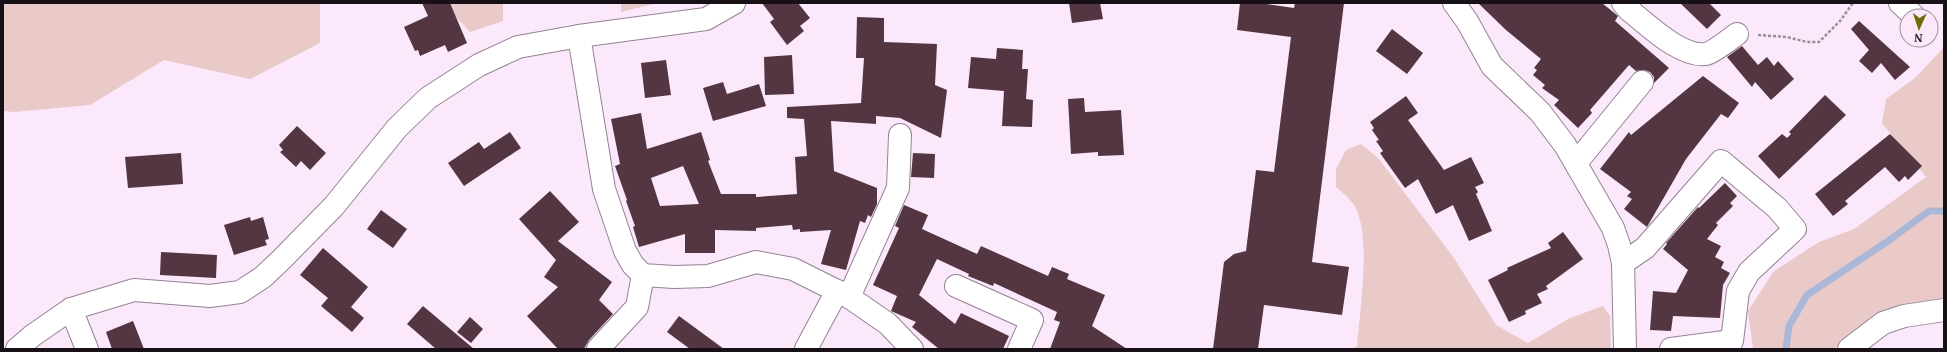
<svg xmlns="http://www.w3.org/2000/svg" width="1947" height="352" viewBox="0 0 1947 352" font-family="'PT Serif',serif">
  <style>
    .green { fill: #eacac9 }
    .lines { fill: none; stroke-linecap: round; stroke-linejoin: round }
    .stream { stroke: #abb7d6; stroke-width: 7 }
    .building { fill: #543643; fill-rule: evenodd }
    .minor-casing { stroke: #948394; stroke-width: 24 }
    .tertiary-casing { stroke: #948394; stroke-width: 24 }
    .path { stroke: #9b8e9b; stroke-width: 2.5; stroke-dasharray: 3 2; stroke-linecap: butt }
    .minor { stroke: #fff; stroke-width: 22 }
    .tertiary { stroke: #fff; stroke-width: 22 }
  </style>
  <rect width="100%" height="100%" fill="#fbe8fb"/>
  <g class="green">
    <polygon points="3,3 320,3 320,43 250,79 164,60 90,105 14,112 3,111"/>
    <polygon points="443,3 503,3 503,21 470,32"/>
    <polygon points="621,3 658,3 621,12"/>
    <polygon points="1944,47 1944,298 1907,304 1876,313 1834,349 1753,349 1748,311 1774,271 1819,242 1854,229 1926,177 1882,123 1886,99 1915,78"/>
    <path d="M1361,144L1379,159L1454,258L1496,325L1528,343L1570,318L1603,306L1610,316L1611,349H1353L1357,346C1360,311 1372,233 1354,205C1349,198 1342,192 1336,187V169L1346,150Z"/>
  </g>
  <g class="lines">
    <polyline class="stream" points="1786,349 1789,326 1807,295 1888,241 1929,211 1944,211"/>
  </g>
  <g class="building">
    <polygon points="422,3 450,3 467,43 448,52 445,45 420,56 418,50 415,51 404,27 428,16"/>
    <polygon points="762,3 798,3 810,18 800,26 804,31 787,45 770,22 774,19"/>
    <polygon points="1069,3 1100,3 1103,19 1072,23"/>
    <polygon points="1240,3 1259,3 1294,8 1295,3 1344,3 1312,262 1349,267 1342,315 1264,305 1258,349 1213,349 1224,262 1234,254 1246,251 1256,170 1274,172 1291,37 1237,30"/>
    <polygon points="1478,3 1602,3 1618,16 1615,21 1669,68 1654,83 1654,77 1650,72 1644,70 1636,71 1629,65 1590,110 1592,113 1578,128 1554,105 1559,100 1542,88 1545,85 1533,75 1537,70 1534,68 1541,59 1506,30"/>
    <polygon points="1680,3 1709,3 1721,15 1707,29"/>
    <path d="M857,17L884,18V42L937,44L935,85L947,90L941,138L900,118L876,116V124L831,121L834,171L877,188V204L871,217L868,215L865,223L860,221L846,270L821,264L831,230L800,232V229L793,230L792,225L756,228V231L715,230V253H685V234L639,247L633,227L635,226L626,201L627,200L615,166L620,164L611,119L641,113L647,149L701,132L710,160L708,161L721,194H756V197L797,194L795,157L807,156L804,119L787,118V107L861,103L864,58H856ZM683,166L699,204L660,206L651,178Z"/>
    <polygon points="1859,21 1910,67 1895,80 1881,63 1872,73 1859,61 1869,50 1851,29"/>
    <polygon points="1392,29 1423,53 1407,74 1376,51"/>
    <polygon points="1742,46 1758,65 1767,57 1774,66 1778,61 1794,79 1771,100 1755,82 1752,87 1727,57"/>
    <polygon points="997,48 1023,50 1022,69 1028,69 1026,99 1033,100 1032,127 1002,126 1004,91 968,88 971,57 996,59"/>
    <polygon points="792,55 794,94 765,95 764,57"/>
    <polygon points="666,60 671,95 645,98 641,63"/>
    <polygon points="1703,76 1739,103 1728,118 1721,114 1686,159 1647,227 1624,209 1632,199 1627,196 1631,192 1600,169 1629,132 1631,135"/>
    <polygon points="723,82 727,94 759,84 766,106 713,121 703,88"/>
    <polygon points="1825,95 1846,115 1779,179 1758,156 1782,134 1787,138 1791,134 1789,132"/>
    <polygon points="1406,96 1418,113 1408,120 1444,170 1471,157 1484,183 1475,187 1478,192 1476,194 1492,231 1469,241 1453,205 1436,214 1418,179 1405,188 1380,153 1383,151 1376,141 1379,140 1372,130 1374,128 1370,122"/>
    <polygon points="1084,98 1085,112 1121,110 1124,155 1098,156 1098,152 1071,154 1068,99"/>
    <polygon points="297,126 326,153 310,170 301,161 296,167 280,152 283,150 279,145"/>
    <polygon points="510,132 521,148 464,186 448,163 479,142 484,149"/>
    <polygon points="1890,134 1922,166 1908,180 1905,176 1899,182 1885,167 1845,201 1848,204 1833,216 1815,194"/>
    <polygon points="181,153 183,184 128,188 125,157"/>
    <polygon points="913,153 935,154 934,178 911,177"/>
    <polygon points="1725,183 1737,196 1730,203 1733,206 1716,223 1718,225 1707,239 1721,246 1715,257 1724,262 1721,268 1730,273 1723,285 1720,318 1673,316 1671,331 1650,330 1653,291 1676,293 1688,270 1663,249 1667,244 1666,243 1698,207 1699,208"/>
    <polygon points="550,191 579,222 558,241 612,282 599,300 613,314 589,340 584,349 558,349 527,316 558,287 544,277 556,260 519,219"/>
    <polygon points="904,205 928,215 922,229 977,254 981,246 1048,276 1052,267 1069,274 1067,279 1105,295 1092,326 1127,349 1050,349 1060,322 1054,320 1057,312 994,283 993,286 968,276 969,274 937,259 919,295 955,324 961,313 1009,336 1003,349 939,349 912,327 916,322 891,311 897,296 873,285 899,228 895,226"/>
    <polygon points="381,210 407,229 393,248 367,229"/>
    <polygon points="250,217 251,221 263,217 269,239 265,240 267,245 234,255 224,225"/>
    <polygon points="1563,232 1583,259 1546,286 1548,289 1537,294 1542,303 1525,311 1526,314 1509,322 1488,280 1508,270 1507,268 1551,248 1548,243"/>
    <polygon points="323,248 368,287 351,307 364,318 352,332 321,306 328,298 300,275"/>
    <polygon points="161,252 217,255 216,278 160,275"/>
    <polygon points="423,306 474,349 436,349 407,324"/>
    <polygon points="679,316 724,349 690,349 667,332"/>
    <polygon points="470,317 483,329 471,343 457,332"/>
    <polygon points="133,321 144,349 112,349 106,332"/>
  </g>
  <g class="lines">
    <g class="minor-casing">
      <g id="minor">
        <path d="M1623,3L1629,10C1647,24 1681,58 1706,54C1714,52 1730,39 1737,34"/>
        <polyline points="1900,3 1914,16"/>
        <polyline points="579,36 604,189 625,251 633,265 643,275 674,277 708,276 756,262 793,269 849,297 888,324 912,349"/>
        <polyline points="1576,163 1642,82"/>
        <polyline points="1623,263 1645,248 1721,161 1777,208 1795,229 1749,272 1738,291 1732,341 1671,349"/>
        <polyline points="956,286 1032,320 1019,349"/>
        <polyline points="849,297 898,188 900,135"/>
        <polyline points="71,309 87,349"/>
        <polyline points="598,349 637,307 643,275"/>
        <polyline points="806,349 837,291"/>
      </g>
    </g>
    <g class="tertiary-casing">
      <g id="tertiary">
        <polyline points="1454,3 1467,21 1492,66 1540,112 1565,145 1613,228 1619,245 1623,263 1625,349"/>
        <polyline points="17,349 32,336 71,309 134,290 210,296 240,292 263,277 282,259 334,206 397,128 428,98 479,65 518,47 579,36 706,19 734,3"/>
        <polyline points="1849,349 1883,323 1904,316 1944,310"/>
      </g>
    </g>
    <polyline class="path" points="1758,35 1787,37 1807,42 1819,42 1840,21 1853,3"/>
    <use href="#minor" class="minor"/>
    <use href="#tertiary" class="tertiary"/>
  </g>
  <rect width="1947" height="352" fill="none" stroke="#171117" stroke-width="8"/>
  <g transform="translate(1919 28) rotate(183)"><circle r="19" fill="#fbe8fb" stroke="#a092a0"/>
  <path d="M0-3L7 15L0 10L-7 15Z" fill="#716b07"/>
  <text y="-6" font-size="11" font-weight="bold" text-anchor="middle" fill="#171117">N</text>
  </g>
</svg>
